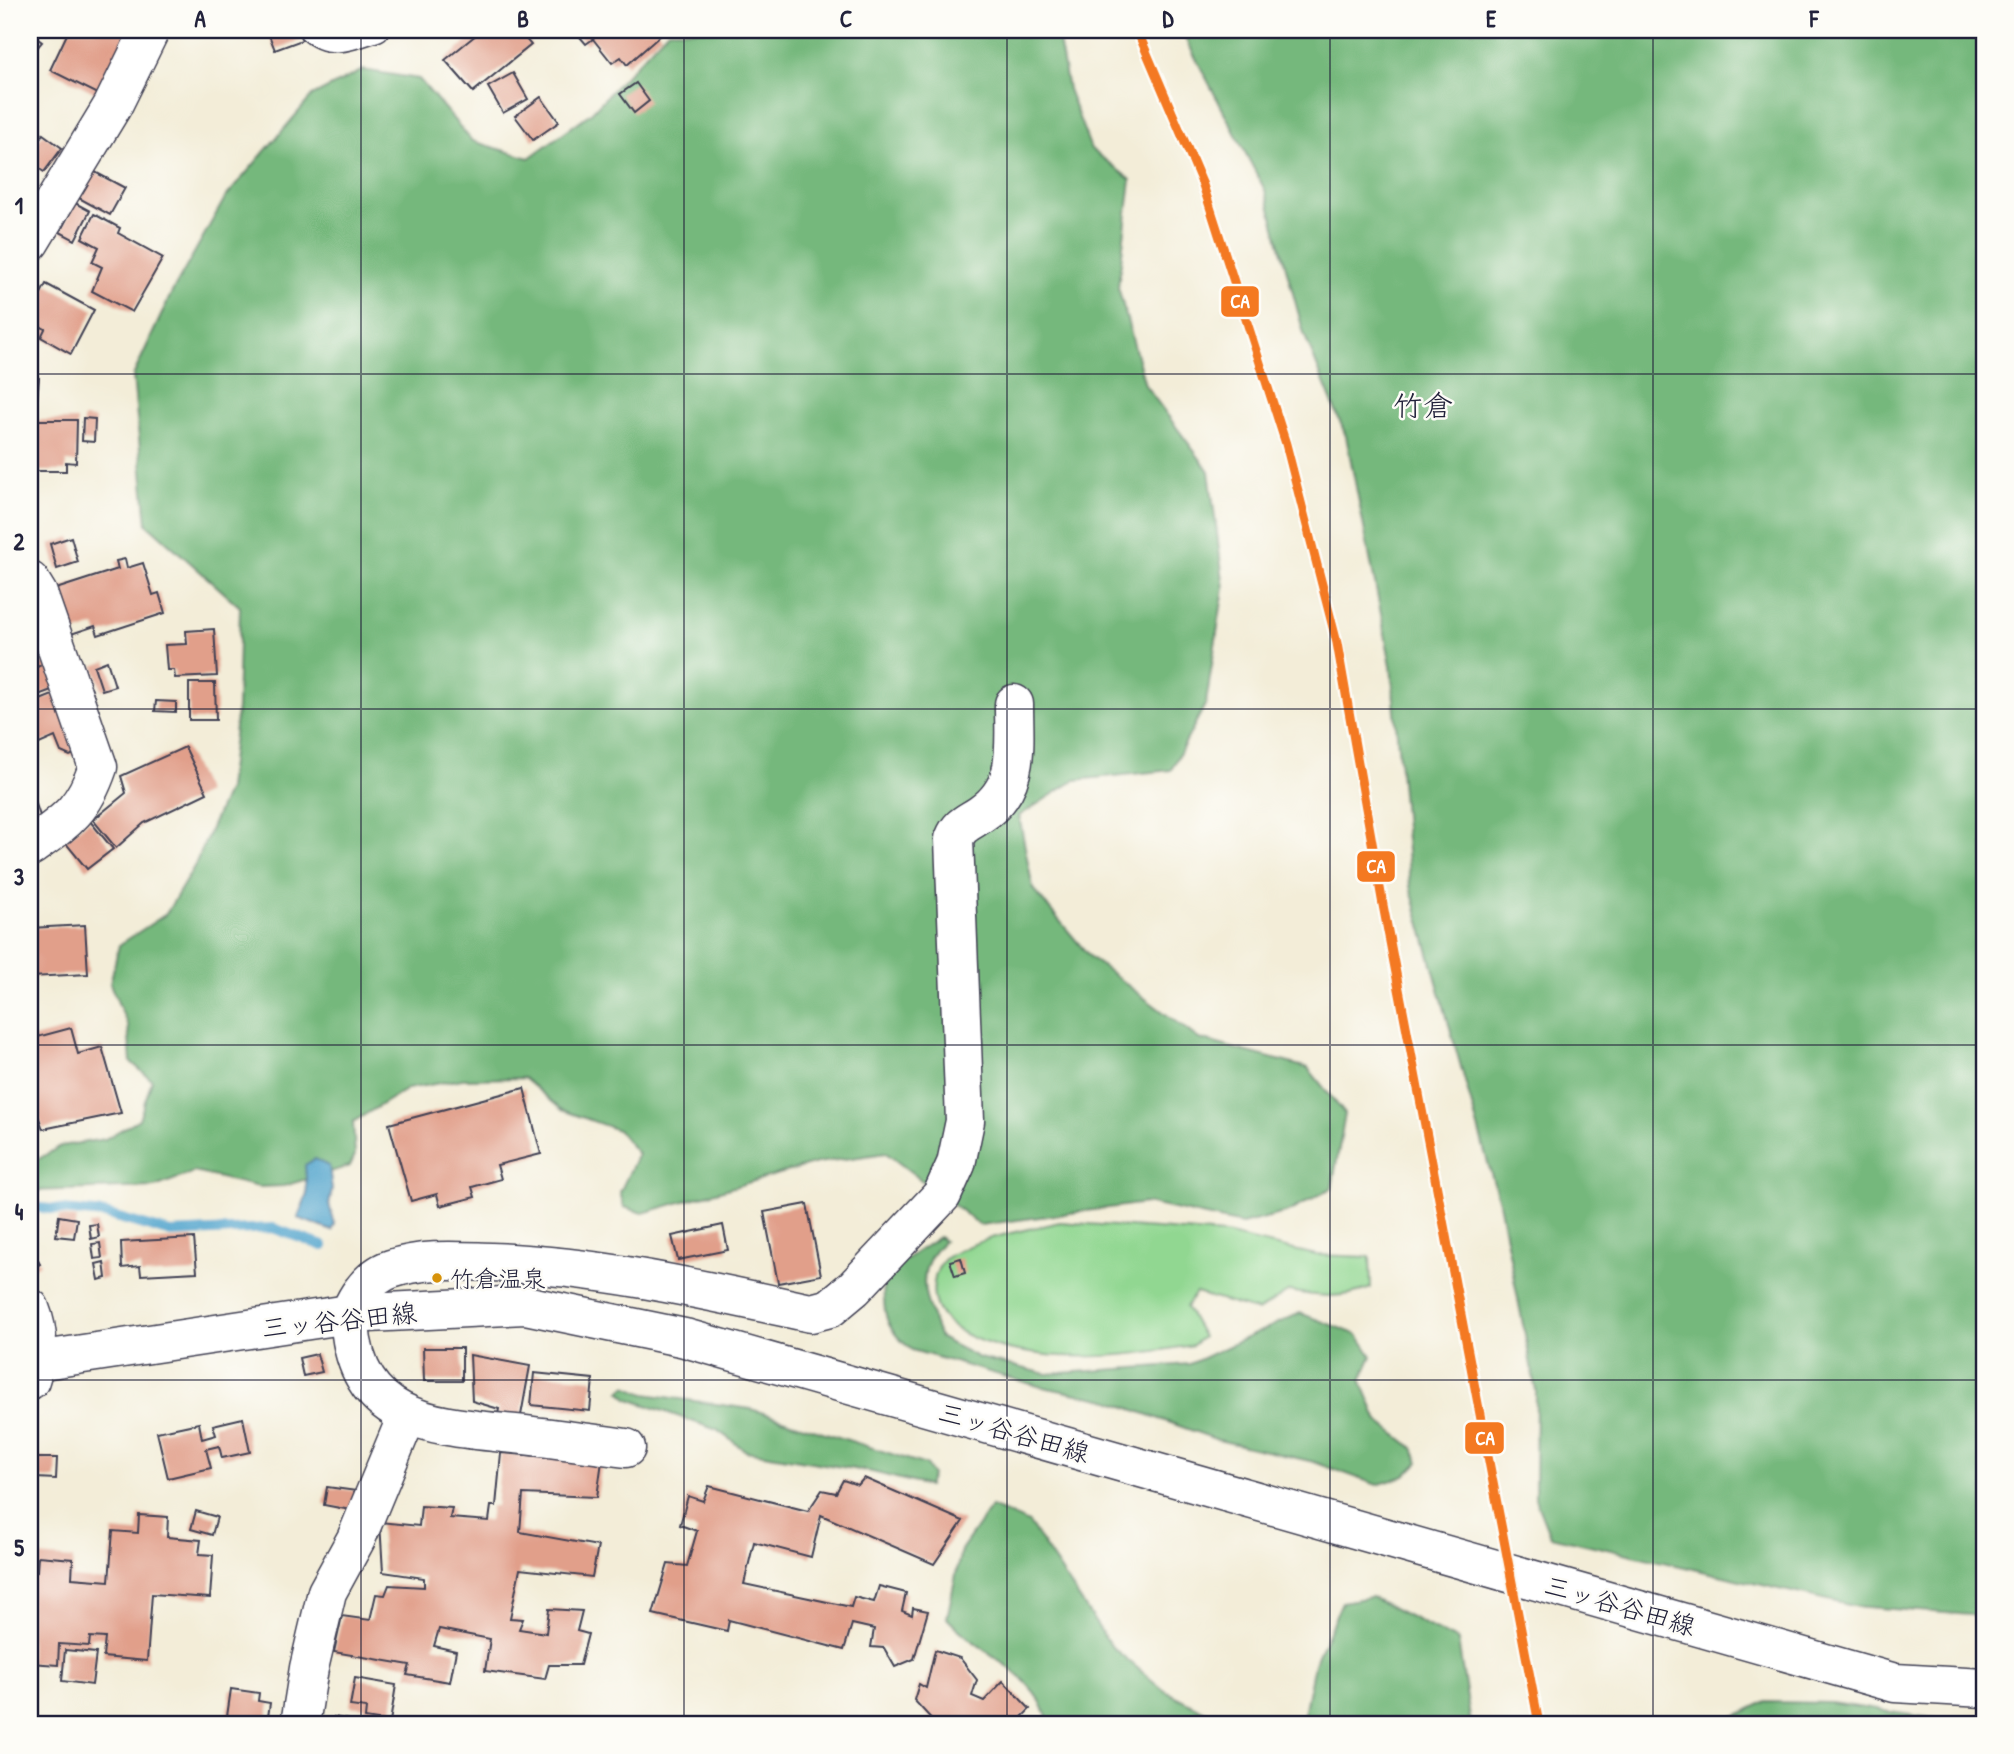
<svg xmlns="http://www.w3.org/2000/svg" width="2014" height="1754" viewBox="0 0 2014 1754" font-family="'Patrick Hand','Klee One',sans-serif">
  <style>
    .green { fill: #91d791; stroke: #5a7c66; stroke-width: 2 }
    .forest { fill: #74b87b; stroke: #4b6d5b; stroke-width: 2 }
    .water { fill: #52a5cd; stroke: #3a6484; stroke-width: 2 }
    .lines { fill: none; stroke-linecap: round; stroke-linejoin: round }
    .stream { stroke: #52a5cd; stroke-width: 10 }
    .building { fill: #e19f8a }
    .service-casing { stroke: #414053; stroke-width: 24 }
    .minor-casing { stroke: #414053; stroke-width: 41 }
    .secondary-casing { stroke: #414053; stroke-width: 41 }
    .service { stroke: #fff; stroke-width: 21 }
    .minor { stroke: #fff; stroke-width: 38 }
    .secondary { stroke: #fff; stroke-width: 38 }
    .rail-1-casing { stroke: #fdfcf7; stroke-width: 14 }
    .rail-1 { stroke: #f47921; stroke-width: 9 }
    .grid { fill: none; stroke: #22223b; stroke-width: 2; stroke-opacity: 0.55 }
    .bus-dot { fill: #d79209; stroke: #fdfcf7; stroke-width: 2.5 }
    .labels { text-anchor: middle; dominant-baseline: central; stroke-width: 5; stroke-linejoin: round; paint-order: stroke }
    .bus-label { font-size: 24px; fill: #22223b; stroke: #fdfcf7; text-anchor: start }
    .street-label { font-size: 26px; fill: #22223b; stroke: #fdfcf7 }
    .quarter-label { font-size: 30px; fill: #22223b; stroke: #fdfcf7 }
    .line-badge { stroke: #fdfcf7; stroke-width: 2.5 }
    .badge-label { font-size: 19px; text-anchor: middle; font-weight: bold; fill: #fff }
    .neatline { fill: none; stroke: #22223b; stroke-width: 2.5 }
    .grid-label { font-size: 23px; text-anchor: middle; font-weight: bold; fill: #22223b }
  </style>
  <rect width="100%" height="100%" fill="#fdfcf7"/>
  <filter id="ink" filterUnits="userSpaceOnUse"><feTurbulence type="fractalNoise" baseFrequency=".0143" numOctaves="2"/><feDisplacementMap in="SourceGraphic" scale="14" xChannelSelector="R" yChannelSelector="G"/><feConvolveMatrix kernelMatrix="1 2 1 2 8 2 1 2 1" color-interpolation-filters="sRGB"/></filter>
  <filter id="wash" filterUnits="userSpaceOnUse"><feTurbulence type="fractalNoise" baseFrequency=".00686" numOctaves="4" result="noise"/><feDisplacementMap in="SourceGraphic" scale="28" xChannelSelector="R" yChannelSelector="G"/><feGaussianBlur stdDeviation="1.57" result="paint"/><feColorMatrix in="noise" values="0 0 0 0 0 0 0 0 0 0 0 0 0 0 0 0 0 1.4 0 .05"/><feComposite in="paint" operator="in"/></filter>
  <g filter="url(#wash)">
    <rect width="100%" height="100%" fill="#f3edd8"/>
    <path class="green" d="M1060,1222L1225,1234L1316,1255L1370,1257L1371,1288C1342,1299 1319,1297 1289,1291L1258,1311L1196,1293L1186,1307L1203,1337L1193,1345C1135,1355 1077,1362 1018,1351C982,1344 927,1328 934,1283C935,1273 940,1262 949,1256C982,1236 1023,1231 1060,1222Z"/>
    <g class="forest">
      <polygon points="668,30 1057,30 1068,89 1091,149 1131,180 1118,287 1145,385 1209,471 1224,588 1206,703 1171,770 1075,780 1019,816 1033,889 1090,957 1199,1039 1308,1068 1345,1114 1332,1188 1288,1212 1242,1224 1146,1203 980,1225 886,1153 817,1163 643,1213 624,1207 620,1192 638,1154 618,1130 562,1110 524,1078 462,1079 407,1089 353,1122 355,1155 350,1166 284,1186 259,1187 194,1172 155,1187 30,1191 30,1164 61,1146 105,1139 139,1119 152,1080 131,1062 128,1026 110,984 119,945 166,914 195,865 228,789 237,708 240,607 147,524 133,376 171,294 225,198 312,96 363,70 419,79 472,141 529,158 592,112"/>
      <polygon points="1181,30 1984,30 1984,1616 1853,1606 1550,1536 1535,1498 1536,1391 1499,1202 1410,886 1391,665 1346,436 1304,334 1265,190"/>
      <path d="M939,1237L944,1241C911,1271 926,1301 940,1338L979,1358L1047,1374L1190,1364L1300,1313L1358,1335L1372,1356L1361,1380L1378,1421L1413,1448L1419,1462L1405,1476L1377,1485L1314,1462L1218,1440L1107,1400L1038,1386L912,1350C884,1328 885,1318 883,1285L903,1261Z"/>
      <polygon points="626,1386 645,1394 751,1409 926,1465 932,1475 928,1486 872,1472 746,1451 717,1430 629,1399 620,1391"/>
      <path d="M991,1507L1029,1523L1111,1646L1165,1691L1230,1724H1049C1038,1672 980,1655 947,1618L961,1550Z"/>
      <polygon points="1371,1597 1458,1641 1471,1724 1298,1724 1303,1719 1314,1664 1342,1602"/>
      <polygon points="1765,1702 1832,1703 1969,1724 1719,1724"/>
    </g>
    <polygon class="water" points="315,1159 329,1166 332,1190 329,1205 335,1224 332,1231 298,1218 307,1194 305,1165"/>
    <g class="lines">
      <polyline class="stream" points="30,1207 105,1214 171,1233 273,1228 323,1246"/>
    </g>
    <g id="blocks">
      <g class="building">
        <polygon points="69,30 134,30 98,94 50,70"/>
        <polygon points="267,30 298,30 302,40 275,50"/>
        <polygon points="482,30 518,30 531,45 473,92 445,60"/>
        <polygon points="574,30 657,30 661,35 627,65 621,57 612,63 593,39 586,44"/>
        <polygon points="30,33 42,42 31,55 36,60 30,68"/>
        <polygon points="513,73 528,99 503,113 488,87"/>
        <polygon points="636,83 649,101 634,113 620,94"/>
        <polygon points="541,97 559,122 533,140 515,116"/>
        <polygon points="43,134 62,148 44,172 38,168 31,177 30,152"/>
        <polygon points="93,171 125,188 110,215 79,198"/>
        <polygon points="75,203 90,211 75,240 60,232"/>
        <polygon points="94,214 120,228 118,233 163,258 132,312 92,291 102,267 92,262 99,247 82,238"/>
        <polygon points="46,284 94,310 71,354 41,337 45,329 30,320 30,314"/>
        <polygon points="30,378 39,378 37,400 30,400"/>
        <polygon points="83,418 95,419 94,442 82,441"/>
        <polygon points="30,420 77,420 76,463 66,462 66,471 30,471"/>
        <polygon points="71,537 78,562 57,569 50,544"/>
        <polygon points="125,559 127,568 143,563 153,595 159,593 165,613 98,635 95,626 68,635 53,590 118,569 116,561"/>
        <polygon points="214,629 217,676 175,678 174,670 167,670 165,645 187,644 186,631"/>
        <polygon points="107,661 115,686 102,690 94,666"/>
        <polygon points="46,663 57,688 30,698 30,670"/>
        <polygon points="189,683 215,683 216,720 189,720"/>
        <polygon points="60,692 74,754 70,756 61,752 55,737 30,748 30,704"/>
        <polygon points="156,701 176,702 176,712 155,711"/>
        <polygon points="185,747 207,793 144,823 116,848 93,820 126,793 121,776"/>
        <polygon points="30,786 42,822 30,829"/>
        <polygon points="89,820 113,849 87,869 64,841"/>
        <polygon points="85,925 88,974 30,977 30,928"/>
        <polygon points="71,1028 78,1054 102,1047 121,1113 43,1129 30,1094 30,1039"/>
        <polygon points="524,1088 541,1154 497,1165 501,1179 472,1187 475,1197 440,1206 437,1194 411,1201 389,1124"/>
        <polygon points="807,1204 821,1275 778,1283 764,1212"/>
        <polygon points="59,1216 77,1219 74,1238 56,1236"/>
        <polygon points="97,1224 99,1237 91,1239 89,1225"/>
        <polygon points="723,1225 728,1250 678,1260 672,1236"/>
        <polygon points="194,1238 197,1272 141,1275 140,1266 122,1268 121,1242"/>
        <polygon points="100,1243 102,1258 94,1259 92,1244"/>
        <polygon points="30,1246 40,1264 31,1269 30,1267"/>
        <polygon points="961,1258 965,1273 955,1276 950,1261"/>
        <polygon points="104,1262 106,1278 99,1280 96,1264"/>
        <polygon points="423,1348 462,1348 462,1381 424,1381"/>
        <polygon points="317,1354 322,1372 303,1376 299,1358"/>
        <polygon points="470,1355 530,1366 520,1421 498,1414 499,1409 472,1401"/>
        <polygon points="534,1373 593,1379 590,1411 531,1405"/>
        <polygon points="243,1418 250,1452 222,1458 219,1446 206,1449 211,1468 168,1478 157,1432 199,1423 202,1439 216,1435 213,1425"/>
        <polygon points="501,1453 602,1461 597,1497 523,1494 520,1532 598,1546 592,1577 520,1569 510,1618 523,1619 519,1629 546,1633 549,1609 582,1611 577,1631 588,1634 580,1665 549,1665 545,1679 485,1671 490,1639 439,1629 434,1646 456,1651 450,1682 407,1675 410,1665 334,1652 342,1616 370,1620 376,1594 385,1595 389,1585 424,1587 424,1578 383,1572 380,1522 419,1526 421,1506 452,1508 450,1518 489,1521 491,1506 496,1506"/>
        <polygon points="37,1458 57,1458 56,1479 36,1478"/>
        <polygon points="864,1478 963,1521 934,1564 821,1515 811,1557 754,1542 744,1584 851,1607 854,1597 874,1602 879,1586 906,1593 902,1611 912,1615 913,1608 928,1611 914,1659 895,1667 884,1648 871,1647 874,1629 852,1624 844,1650 729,1620 727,1631 653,1614 668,1564 687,1566 697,1531 680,1525 688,1496 703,1501 709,1486 808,1511 822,1490 836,1493 843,1480 858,1485"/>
        <polygon points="327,1487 364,1492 356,1511 324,1505"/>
        <polygon points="196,1511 217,1517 212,1535 191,1529"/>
        <polygon points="139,1515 168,1517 167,1537 201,1540 199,1554 213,1555 210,1598 152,1594 147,1661 103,1657 105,1638 90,1637 89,1646 59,1644 58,1665 30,1663 30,1570 37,1571 38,1556 73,1559 72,1578 109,1581 113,1531 138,1533"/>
        <polygon points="65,1650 96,1653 92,1685 62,1681"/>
        <polygon points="935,1650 960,1658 977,1680 972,1696 984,1701 1003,1681 1030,1709 1020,1719 1024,1724 936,1724 914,1700 919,1684 926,1688"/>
        <polygon points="355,1678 396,1685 390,1722 365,1718 366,1708 350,1706"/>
        <polygon points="231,1689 259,1693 258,1701 270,1703 267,1724 226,1723"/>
        <polygon points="334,1717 364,1723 364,1724 333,1724"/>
      </g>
    </g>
  </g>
  <g filter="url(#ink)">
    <use href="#blocks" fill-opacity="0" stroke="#414053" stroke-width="2"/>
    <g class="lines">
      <g class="service-casing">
        <path id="service" d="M309,30C330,50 354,38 378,30"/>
      </g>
      <g class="minor-casing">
        <g id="minor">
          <polyline points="30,242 113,105 150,30"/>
          <path d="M30,581L38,594L98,767C83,811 66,821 30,847"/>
          <path d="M30,1308C40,1333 39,1354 30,1380"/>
          <path d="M626,1448C589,1443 552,1438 515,1434C436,1426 358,1424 350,1325C348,1303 370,1276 391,1269C423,1258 458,1261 491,1262C601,1266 704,1290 811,1313L830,1308L854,1288L942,1195L956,1164L965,1121L954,839C960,824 968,823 981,814C1021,787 1014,747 1014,704"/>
          <polyline points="300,1724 309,1668 327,1592 356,1539 407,1416"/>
        </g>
      </g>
      <g class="secondary-casing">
        <polyline id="secondary" points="30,1362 349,1314 525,1305 685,1338 1895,1683 1984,1688"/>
      </g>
      <use href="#service" class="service"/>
      <use href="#minor" class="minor"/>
      <use href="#secondary" class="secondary"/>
      <g class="rail-1-casing">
        <polyline id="rail-1" points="1137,30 1203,185 1286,444 1337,643 1383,905 1539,1724"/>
      </g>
      <use href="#rail-1" class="rail-1"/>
    </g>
  </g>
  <path class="grid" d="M361,30V1724M684,30V1724M1007,30V1724M1330,30V1724M1653,30V1724M30,374H1984M30,709H1984M30,1045H1984M30,1380H1984"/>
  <circle class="bus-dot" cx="437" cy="1278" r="6"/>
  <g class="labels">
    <g class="bus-label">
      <text x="450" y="1278">竹倉温泉</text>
    </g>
    <g class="street-label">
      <text transform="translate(339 1320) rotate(-6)">三ッ谷谷田線</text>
      <text transform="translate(1014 1432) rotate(16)">三ッ谷谷田線</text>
      <text transform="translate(1620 1605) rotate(16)">三ッ谷谷田線</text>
    </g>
    <g class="quarter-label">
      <text x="1423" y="405">竹倉</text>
    </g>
  </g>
  <g class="line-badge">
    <rect x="1220" y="285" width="40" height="33" rx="7" fill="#f47921"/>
    <rect x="1356" y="850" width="40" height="33" rx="7" fill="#f47921"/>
    <rect x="1464" y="1421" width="41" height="34" rx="7" fill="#f47921"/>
  </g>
  <g class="badge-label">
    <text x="1240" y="308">CA</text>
    <text x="1376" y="873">CA</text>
    <text x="1485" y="1445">CA</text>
  </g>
  <rect width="2014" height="1754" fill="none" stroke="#fdfcf7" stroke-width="77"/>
  <rect x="38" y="38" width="1938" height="1678" class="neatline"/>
  <g class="grid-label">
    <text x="200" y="27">A</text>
    <text x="523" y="27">B</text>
    <text x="846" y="27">C</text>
    <text x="1168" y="27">D</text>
    <text x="1491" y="27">E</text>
    <text x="1814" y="27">F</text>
    <text x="19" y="214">1</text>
    <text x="19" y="550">2</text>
    <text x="19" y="885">3</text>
    <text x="19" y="1220">4</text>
    <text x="19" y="1556">5</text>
  </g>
</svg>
